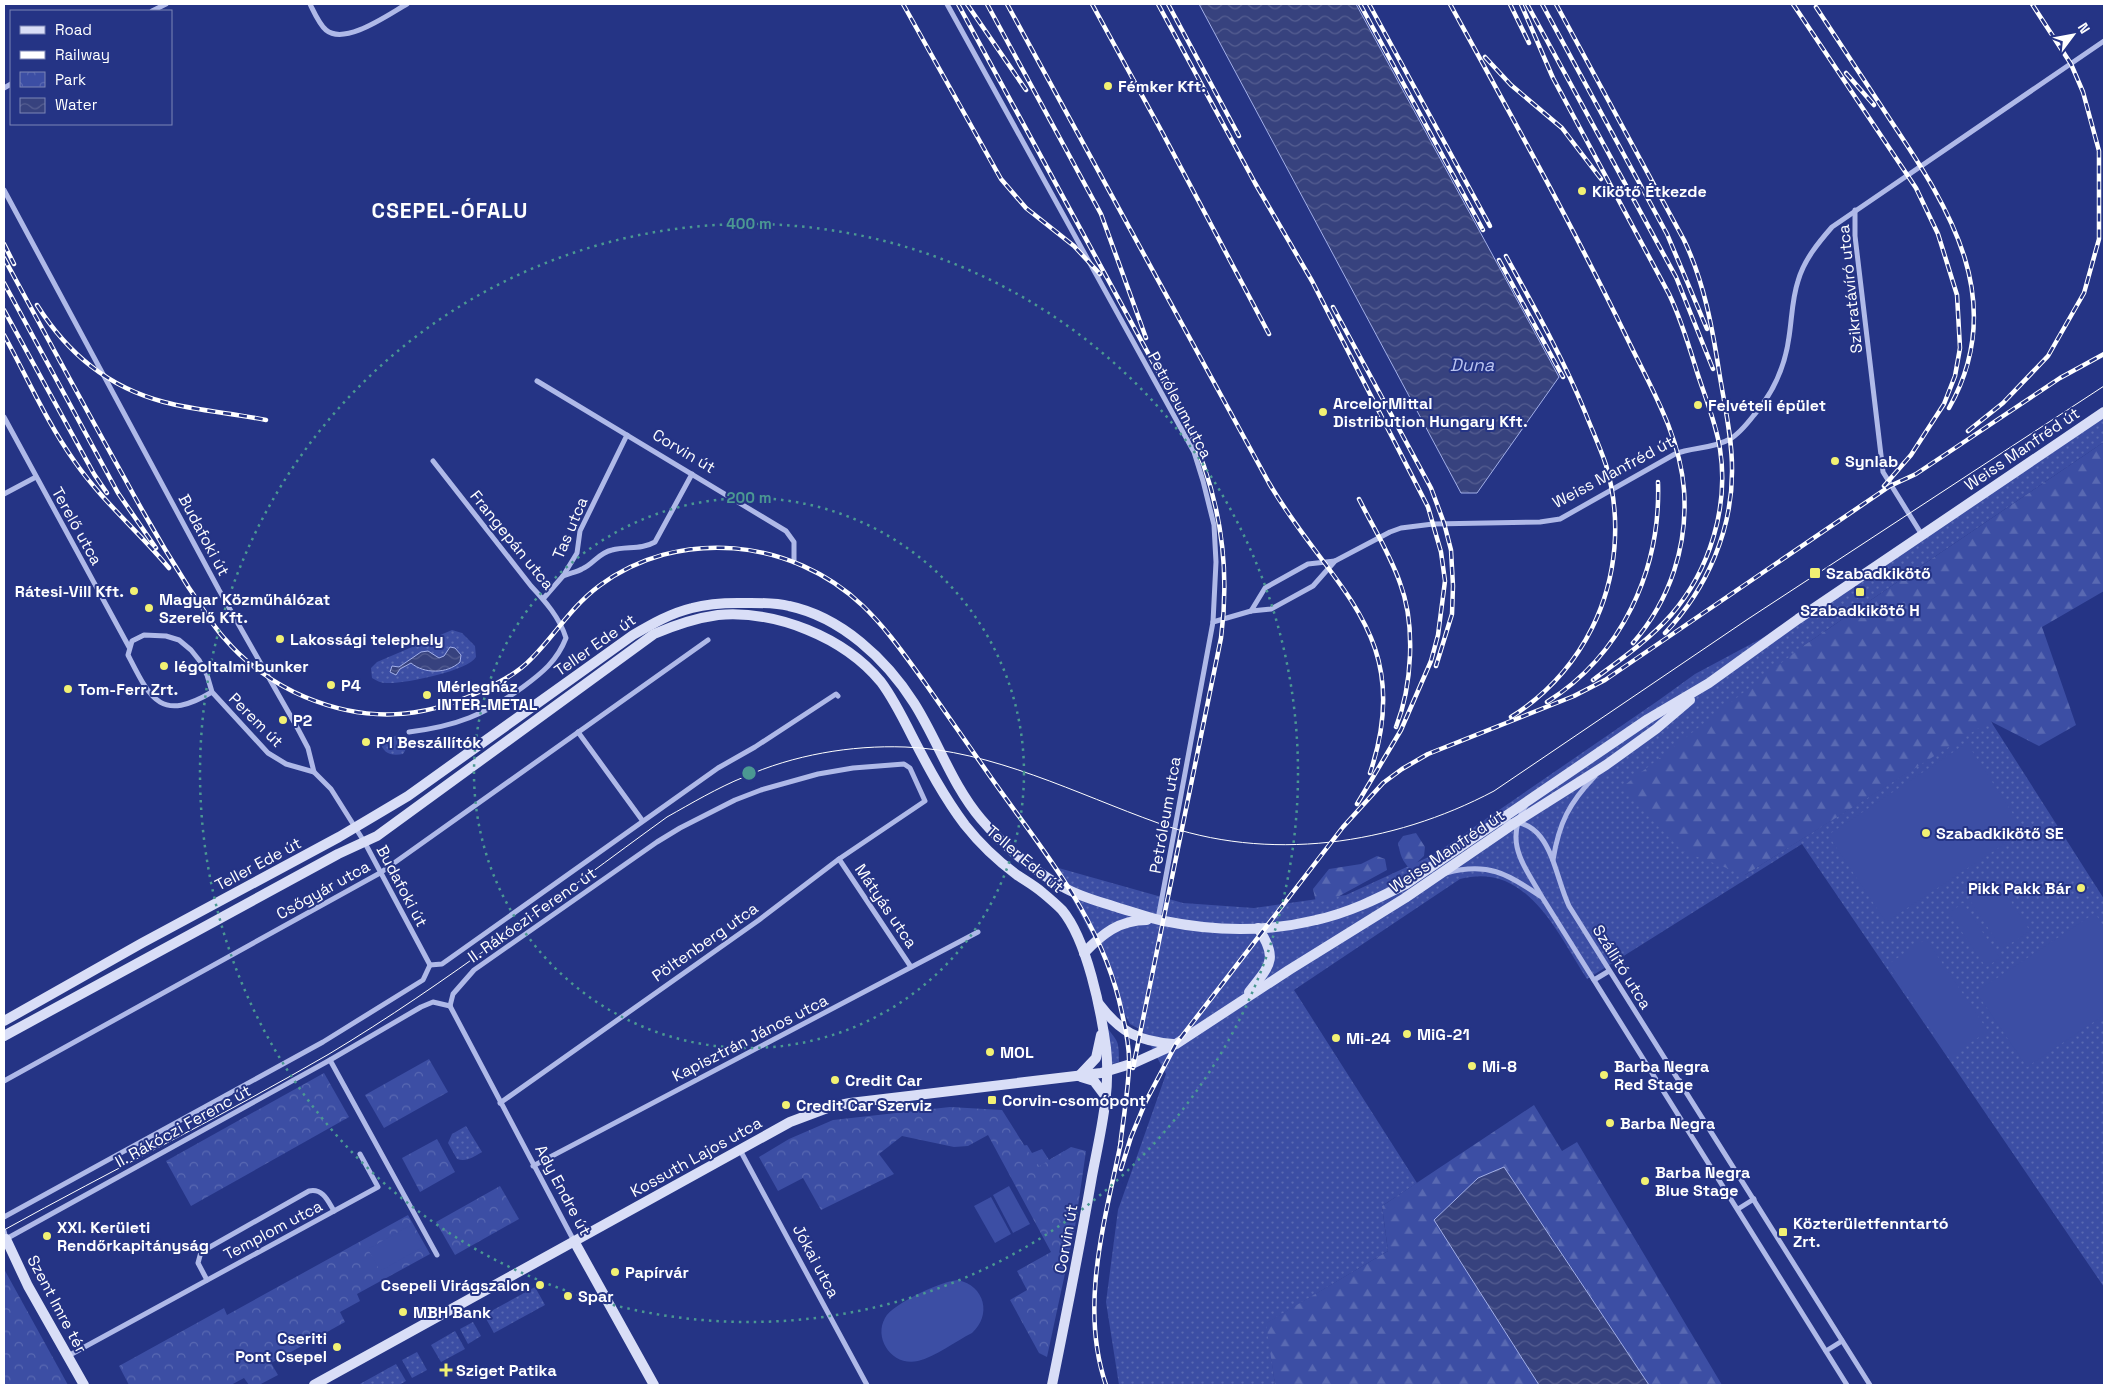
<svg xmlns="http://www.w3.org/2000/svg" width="2108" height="1389" viewBox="0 0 2108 1389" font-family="'Space Grotesk',sans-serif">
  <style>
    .grass { fill: url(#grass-dots) }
    .forest { fill: url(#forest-firs) }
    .park { fill: url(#park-crowns) }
    .pitch { fill: #3c4ea4 }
    .water { fill: url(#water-waves); stroke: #a3b0e9 }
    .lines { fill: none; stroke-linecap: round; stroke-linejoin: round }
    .street { stroke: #afb9e8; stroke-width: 5 }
    .secondary { stroke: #d9def7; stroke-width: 10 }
    .tram { stroke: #fff; stroke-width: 1 }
    .rail-casing { stroke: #fff; stroke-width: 4.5 }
    .rail { stroke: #253485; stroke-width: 2.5; stroke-dasharray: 8; stroke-linecap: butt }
    .ring { fill: none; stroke: #4b9892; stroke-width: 2.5; stroke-dasharray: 2.5 5 }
    .poi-dot { fill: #f2f173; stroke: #253485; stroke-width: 2 }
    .labels { text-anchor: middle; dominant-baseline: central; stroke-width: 4; stroke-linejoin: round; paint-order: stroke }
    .poi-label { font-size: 16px; font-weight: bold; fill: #fff; stroke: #253485; text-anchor: start }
    .street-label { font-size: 16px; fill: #fff; stroke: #253485 }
    .water-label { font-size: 18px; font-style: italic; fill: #bac4f0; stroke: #253485 }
    .district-label { font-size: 21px; font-weight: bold; letter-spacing: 1px; fill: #fff; stroke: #253485 }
    .centre { fill: #4b9892; stroke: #253485; stroke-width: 2.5 }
    .ring-label { font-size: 15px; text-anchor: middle; font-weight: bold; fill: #4b9892; stroke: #253485; stroke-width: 4; stroke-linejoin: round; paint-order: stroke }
  </style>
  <defs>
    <pattern id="grass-dots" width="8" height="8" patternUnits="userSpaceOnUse" patternTransform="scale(1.25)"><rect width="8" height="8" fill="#3c4ea4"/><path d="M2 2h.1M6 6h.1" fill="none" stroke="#5969b2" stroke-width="1.8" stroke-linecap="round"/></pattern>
    <pattern id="forest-firs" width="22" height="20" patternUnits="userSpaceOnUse" patternTransform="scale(1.25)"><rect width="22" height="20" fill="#3c4ea4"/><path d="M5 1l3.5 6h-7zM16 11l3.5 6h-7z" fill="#5969b2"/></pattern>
    <pattern id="park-crowns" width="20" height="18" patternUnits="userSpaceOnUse" patternTransform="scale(1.25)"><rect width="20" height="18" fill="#3c4ea4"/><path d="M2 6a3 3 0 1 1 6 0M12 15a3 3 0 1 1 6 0" fill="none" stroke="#5969b2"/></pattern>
    <pattern id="water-waves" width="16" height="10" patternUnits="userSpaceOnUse" patternTransform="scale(1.25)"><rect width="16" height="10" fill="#37427e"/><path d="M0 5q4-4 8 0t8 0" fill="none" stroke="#555e91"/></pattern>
  </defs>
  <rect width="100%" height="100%" fill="#253485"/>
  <g class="grass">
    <path d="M2104,412V442L1803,646L1745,875L1990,720L2104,899V1287L1802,844L1587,979C1557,933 1527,861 1460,879L1294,990L1417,1183L1382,1206L1388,1251L1267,1323L1275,1385H1119L1106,1302L1118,1210L1166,1074L1143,1031L1130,1024L1123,1011L1116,980L1055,867L1183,903L1254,908L1346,895L1435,854L1659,700L1695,674L1798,619Z"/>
    <path d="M452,630L462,633L475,646L476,657C468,671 404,684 387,683C381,683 377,681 372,678L371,668L377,662Z"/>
    <path d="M398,735L402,736C407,742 408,747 403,754C391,756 383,754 380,741Z"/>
    <path d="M1106,1026C1118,1043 1119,1039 1119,1062L1109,1065Z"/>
    <path d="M466,1126L482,1152C473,1157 467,1162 457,1159L448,1143L452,1134Z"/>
    <polygon points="535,1287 545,1305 494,1333 484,1315"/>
    <polygon points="473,1322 481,1336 468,1344 460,1329"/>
    <polygon points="455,1331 465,1349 441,1362 431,1345"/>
    <polygon points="417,1352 427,1370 412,1378 402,1360"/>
    <polygon points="396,1364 406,1381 399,1385 358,1385"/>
  </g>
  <g class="forest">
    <polygon points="2104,442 2104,591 2042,627 2076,725 2039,746 1990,721 1745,875 1682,851 1621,788 1803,646"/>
    <path d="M1416,833L1425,847L1424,856L1410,869C1402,861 1400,854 1398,843L1403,836Z"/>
    <polygon points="1377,856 1385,859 1387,870 1332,900 1316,902 1313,889 1329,869 1361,864"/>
    <polygon points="1534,1105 1562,1151 1577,1142 1722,1385 1649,1385 1504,1167 1478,1178 1434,1220 1539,1385 1275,1385 1266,1323 1388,1251 1382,1206"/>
    <polygon points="1027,1145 1032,1153 1042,1149 1049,1160 1064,1151 1075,1176 1043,1179 1017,1147"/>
  </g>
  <g class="park">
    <polygon points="429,1059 448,1092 384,1128 365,1095"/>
    <polygon points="324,1073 349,1117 191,1206 166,1161"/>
    <polygon points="950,1107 1002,1110 1038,1167 1071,1147 1086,1151 1075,1227 1047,1357 1039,1353 1010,1300 1027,1290 1017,1271 1051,1252 988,1135 968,1146 954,1147 902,1136 879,1154 894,1174 821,1210 803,1178 778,1191 759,1157 789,1139 833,1120"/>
    <polygon points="437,1139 455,1172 420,1192 402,1158"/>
    <polygon points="500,1186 519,1219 455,1255 436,1222"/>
    <polygon points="408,1215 430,1254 357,1294 360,1301 340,1312 345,1322 271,1363 278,1375 259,1385 249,1385 244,1378 231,1385 129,1385 119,1366 224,1308 227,1315"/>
    <polygon points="4,1269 68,1385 4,1385"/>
  </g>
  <g class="pitch">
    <polygon points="1967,743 2024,831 1886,922 1828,835"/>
    <polygon points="1997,880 2030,931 2002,949 1969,899"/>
    <polygon points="1963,903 2000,958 1986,967 1949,913"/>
    <polygon points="2095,913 2104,927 2104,1015 2027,1067 1976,992"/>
    <polygon points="1926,939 1988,1031 1949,1057 1887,965"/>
    <polygon points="1009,1186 1030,1224 1013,1233 993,1195"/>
    <polygon points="991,1197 1011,1234 995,1243 974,1206"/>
    <polygon points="411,1225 423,1247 380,1271 368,1249"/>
    <path d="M958,1280C985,1286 992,1315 972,1333C956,1341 935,1357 918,1361C893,1367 873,1339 885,1318C893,1303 942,1281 958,1280Z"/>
  </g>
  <g class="water">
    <polygon points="1199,4 1356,4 1559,377 1477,493 1461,493"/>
    <path d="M450,647L455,648L461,655L460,662C447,674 424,674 411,663L400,669L396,675L390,672L392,666L399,667L421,652L428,651L439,658L444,656Z"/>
    <polygon points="1504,1167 1649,1385 1539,1385 1434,1220 1478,1178"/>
  </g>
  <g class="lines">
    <g class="street">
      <path d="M310,4C314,12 319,24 326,30C345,46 389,14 407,4"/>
      <polyline points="947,4 1194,452 1203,481 1214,525 1216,562 1213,622 1158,919"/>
      <polyline points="152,11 166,4"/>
      <polyline points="4,88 11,84"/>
      <polyline points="4,190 219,590 298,729 308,748 314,772 331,789 365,843 430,965"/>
      <polyline points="1855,210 1855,236 1883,472 1922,535"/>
      <polyline points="537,381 786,531 794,542 794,562"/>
      <polyline points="4,417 129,647"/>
      <polyline points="4,494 36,477"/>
      <path d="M563,576C570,573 577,572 582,569C594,564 598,553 612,550C627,546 641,550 655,542L692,474"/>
      <polyline points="543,599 563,576 577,553 580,531 627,435"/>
      <polyline points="1251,611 1265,588 1308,564 1335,561"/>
      <path d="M1213,622L1251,611L1271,609L1313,586L1335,561L1390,532L1401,528L1433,524L1540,522L1560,519L1675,454C1692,447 1713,449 1730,439C1739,434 1747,424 1754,415C1773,393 1785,367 1789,337C1792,318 1792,299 1798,281C1804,260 1818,243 1832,227L2104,41"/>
      <path d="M212,692C160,723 150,698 128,655L132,641L144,635L166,636L179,640L191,650L199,660L207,675L212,692L268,753L286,764L314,772"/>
      <path d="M409,732C457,726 484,715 523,687C542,673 557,661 566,638C560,618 545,601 531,586L433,461"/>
      <polyline points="578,732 642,820"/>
      <path d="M1526,805C1503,842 1524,865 1542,897L1847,1385"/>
      <path d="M1500,822C1552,815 1553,873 1569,906L1870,1385"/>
      <polyline points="839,859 911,967"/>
      <path d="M1553,860C1559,823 1569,803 1595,776"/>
      <path d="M1446,873C1487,862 1507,873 1540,896"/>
      <polyline points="430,965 442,964 718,768 755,747 836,694 838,696"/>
      <polyline points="1594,980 1609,971"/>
      <polyline points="450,1006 453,994 474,970 657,842 680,828 735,800 761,790 818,774 853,768 904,764 910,768 925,801 839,859 759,920 500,1103"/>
      <polyline points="450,1006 574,1241"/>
      <polyline points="330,1060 437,1255"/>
      <polyline points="4,1081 380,873 708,640"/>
      <polyline points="1664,1091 1680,1081"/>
      <polyline points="740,1150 867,1385"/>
      <polyline points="533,1166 978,932"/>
      <polyline points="1738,1209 1754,1199"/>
      <polyline points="4,1217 323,1042 423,980 430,965"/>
      <polyline points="4,1231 6,1239 330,1060 421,1007 433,1002 450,1006"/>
      <path d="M207,1280L198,1263L201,1252L309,1191C323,1188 328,1201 334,1211"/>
      <polyline points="1826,1351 1842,1341"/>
      <polyline points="68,1356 378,1187 360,1154"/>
    </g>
    <g class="secondary">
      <path d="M1084,953C1102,934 1119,920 1147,920"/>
      <path d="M1249,992C1270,965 1279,959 1258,928"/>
      <path d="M1099,1004C1120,1032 1138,1041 1173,1044"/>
      <path d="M4,1021L142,943L339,837L408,796L633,635C652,624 671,613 692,608C707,604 723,603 738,603C754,603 773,602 789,606C841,617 886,659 914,703C938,741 952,785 981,819C1004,846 1032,870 1063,887C1080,897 1101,902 1119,908C1134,912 1149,918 1164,921C1213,931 1267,932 1316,920C1348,913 1377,899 1406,884L1648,719L1709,683L1798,619L2104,412"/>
      <path d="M4,1036L338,854L377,836L654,634C675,625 696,618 718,615C776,610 844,637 881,682C893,698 903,718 912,736C928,767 944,797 965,825C980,844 998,861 1017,875C1026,881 1035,886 1043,893C1049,898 1056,904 1062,910C1087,940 1101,1010 1106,1048C1111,1091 1100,1134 1092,1176C1080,1246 1066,1316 1052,1385"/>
      <polyline points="1079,1076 1096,1058 1101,1035"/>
      <polyline points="1081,1077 1094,1081 1106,1097"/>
      <polyline points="4,1241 6,1239 28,1286 84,1385"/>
      <polyline points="574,1241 654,1385"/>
      <polyline points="314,1385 790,1122 830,1107 850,1103 1101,1073 1134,1063 1176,1044 1289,970 1405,898 1516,822 1606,765 1656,729 1690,700"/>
    </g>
    <path class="tram" d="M4,1230C112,1170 223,1116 329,1054C447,983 555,898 667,817C692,803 717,788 744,777C793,755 851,745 905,747C992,750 1077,794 1158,823C1268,863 1392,845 1494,791L1748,619L2104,386"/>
    <g class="rail-casing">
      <g id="rail">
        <polyline points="903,4 1001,179 1026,208 1074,246 1100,274"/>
        <path d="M958,4L1185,421C1219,490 1231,562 1221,638L1133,1068"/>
        <polyline points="967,4 1026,90"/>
        <polyline points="987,4 1101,214 1146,338"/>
        <path d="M1007,4L1269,483C1330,588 1417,634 1370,773"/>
        <polyline points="1092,4 1162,132 1269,334"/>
        <polyline points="1158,4 1255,183 1312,281 1428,507 1441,552 1445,581 1438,635 1431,661 1401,730 1357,804"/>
        <polyline points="1168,4 1239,136"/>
        <polyline points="1360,4 1483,230"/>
        <polyline points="1369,4 1490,226"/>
        <path d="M1450,4C1511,115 1572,225 1627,338C1650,386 1680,435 1684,490C1688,546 1670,600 1633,643"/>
        <polyline points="1510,4 1529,43"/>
        <path d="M1521,4L1553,78L1669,294C1681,319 1689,346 1697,372C1705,397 1716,423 1720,449C1729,507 1710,570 1671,615C1649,640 1620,660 1593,680"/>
        <polyline points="1527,4 1676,277 1713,369"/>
        <polyline points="1542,4 1667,234 1707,329"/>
        <path d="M1556,4L1684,240C1704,282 1712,326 1719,371C1724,403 1732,436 1732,468C1733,529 1707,589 1665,633"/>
        <polyline points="1793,4 1916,188 1938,234 1957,295 1960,348 1955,376 1944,404 1911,455 1884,486"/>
        <path d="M1816,7C1841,45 1866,83 1891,121C1950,209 2009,302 1949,408"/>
        <polyline points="1485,57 1511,85 1562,128 1601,179"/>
        <polyline points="1846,73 1874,105"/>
        <polyline points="4,244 14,264"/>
        <path d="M1506,256C1534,307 1563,358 1585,412C1592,430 1600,447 1606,465C1622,519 1617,578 1592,628C1574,664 1546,695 1511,717"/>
        <path d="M4,258C44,332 84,406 125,479C145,516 166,552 189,588C201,605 211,624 225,639C245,663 276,685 305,697C365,722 420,720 479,692C497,684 517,674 531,659C555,635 571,607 599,586C678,527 792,538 863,606C887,629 906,657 925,683C947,715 970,747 992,779C1045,854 1103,921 1122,1013C1126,1030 1130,1049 1129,1066C1128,1093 1123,1120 1120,1147"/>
        <polyline points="1499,260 1563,377"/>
        <polyline points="4,283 118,493 156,548"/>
        <path d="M37,305C68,354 108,387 164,402C198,411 232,413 266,420"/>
        <polyline points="1333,307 1431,488 1444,523 1451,550 1453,586 1452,614 1436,666"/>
        <polyline points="4,310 94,474 107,493"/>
        <path d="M4,335C27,377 47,423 75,462C102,501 139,532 169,568"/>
        <polyline points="1968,431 2003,403 2048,356 2084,293 2099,239 2099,151 2083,92 2071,64 2032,4"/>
        <path d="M1359,499C1373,527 1390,554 1400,583C1416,625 1412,686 1396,727"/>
        <path d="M1547,702C1622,655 1661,570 1658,482"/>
        <polyline points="1121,1169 1131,1137 1146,1101 1176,1044 1343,827 1383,783 1402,769 1428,754 1574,696 1605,680 1890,486 1916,474 2060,378 2104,354"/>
        <path d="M1106,1385C1079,1307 1105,1220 1121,1142"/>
      </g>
    </g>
    <use href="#rail" class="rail"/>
  </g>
  <g class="ring">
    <circle cx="749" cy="773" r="275"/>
    <circle cx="749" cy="773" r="549"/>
  </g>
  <g class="poi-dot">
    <circle cx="1108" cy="86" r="5"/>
    <circle cx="1582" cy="191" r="5"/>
    <circle cx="1698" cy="405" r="5"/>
    <circle cx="1323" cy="412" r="5"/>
    <circle cx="1835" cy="461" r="5"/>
    <rect x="1809" y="567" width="12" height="12" rx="2.5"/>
    <circle cx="134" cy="591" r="5"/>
    <rect x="1855" y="587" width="10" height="10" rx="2.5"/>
    <circle cx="149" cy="608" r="5"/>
    <circle cx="280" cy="639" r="5"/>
    <circle cx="164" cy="666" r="5"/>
    <circle cx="331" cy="685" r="5"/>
    <circle cx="68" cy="689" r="5"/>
    <circle cx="427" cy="695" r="5"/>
    <circle cx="283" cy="720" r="5"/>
    <circle cx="366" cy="742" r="5"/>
    <circle cx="1926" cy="833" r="5"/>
    <circle cx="2081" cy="888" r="5"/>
    <circle cx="1407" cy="1034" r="5"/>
    <circle cx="1336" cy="1038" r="5"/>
    <circle cx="990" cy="1052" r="5"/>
    <circle cx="1472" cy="1066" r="5"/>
    <circle cx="1604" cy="1075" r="5"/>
    <circle cx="835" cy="1080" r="5"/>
    <rect x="987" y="1095" width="10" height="10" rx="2.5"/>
    <circle cx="786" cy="1105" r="5"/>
    <circle cx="1610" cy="1123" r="5"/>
    <circle cx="1645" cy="1181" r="5"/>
    <rect x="1778" y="1227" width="10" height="10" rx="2.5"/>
    <circle cx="47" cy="1236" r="5"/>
    <circle cx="615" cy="1272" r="5"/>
    <circle cx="540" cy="1285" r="5"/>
    <circle cx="568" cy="1296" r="5"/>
    <circle cx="403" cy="1312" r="5"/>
    <circle cx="337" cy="1347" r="5"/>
    <path d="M443.5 1362.5h5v5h5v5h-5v5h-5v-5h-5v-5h5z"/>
  </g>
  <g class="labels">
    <g class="poi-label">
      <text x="1118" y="86">Fémker Kft.</text>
      <text x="1592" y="191">Kikötő Étkezde</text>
      <text x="1333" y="403">ArcelorMittal<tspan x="1333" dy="18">Distribution Hungary Kft.</tspan></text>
      <text x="1708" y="405">Felvételi épület</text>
      <text x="1845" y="461">Synlab</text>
      <text x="1826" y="573">Szabadkikötő</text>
      <text x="124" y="591" text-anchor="end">Rátesi-Vill Kft.</text>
      <text x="159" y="599">Magyar Közműhálózat<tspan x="159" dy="18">Szerelő Kft.</tspan></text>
      <text x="1860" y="610" text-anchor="middle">Szabadkikötő H</text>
      <text x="290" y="639">Lakossági telephely</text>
      <text x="174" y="666">légoltalmi bunker</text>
      <text x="341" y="685">P4</text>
      <text x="437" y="686">Mérlegház<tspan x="437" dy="18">INTER-METAL</tspan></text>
      <text x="78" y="689">Tom-Ferr Zrt.</text>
      <text x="293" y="720">P2</text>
      <text x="376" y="742">P1 Beszállítók</text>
      <text x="1936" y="833">Szabadkikötő SE</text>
      <text x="2071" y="888" text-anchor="end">Pikk Pakk Bár</text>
      <text x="1417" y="1034">MiG-21</text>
      <text x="1346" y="1038">Mi-24</text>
      <text x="1000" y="1052">MOL</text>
      <text x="1482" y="1066">Mi-8</text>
      <text x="1614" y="1066">Barba Negra<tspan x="1614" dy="18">Red Stage</tspan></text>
      <text x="845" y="1080">Credit Car</text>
      <text x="1002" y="1100">Corvin-csomópont</text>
      <text x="796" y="1105">Credit Car Szerviz</text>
      <text x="1620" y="1123">Barba Negra</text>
      <text x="1655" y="1172">Barba Negra<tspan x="1655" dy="18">Blue Stage</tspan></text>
      <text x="1793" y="1223">Közterületfenntartó<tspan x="1793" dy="18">Zrt.</tspan></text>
      <text x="57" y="1227">XXI. Kerületi<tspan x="57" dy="18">Rendőrkapitányság</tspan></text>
      <text x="625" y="1272">Papírvár</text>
      <text x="530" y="1285" text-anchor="end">Csepeli Virágszalon</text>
      <text x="578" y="1296">Spar</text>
      <text x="413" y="1312">MBH Bank</text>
      <text x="327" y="1338" text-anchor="end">Cseriti<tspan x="327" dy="18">Pont Csepel</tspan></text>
      <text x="456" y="1370">Sziget Patika</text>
    </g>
    <g class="street-label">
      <text transform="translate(1850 289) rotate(-96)">Szikratávíró utca</text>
      <text transform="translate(1180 405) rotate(62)">Petróleum utca</text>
      <text transform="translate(2022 449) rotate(-34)">Weiss Manfréd út</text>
      <text transform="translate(684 451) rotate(31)">Corvin út</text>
      <text transform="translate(1613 472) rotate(-28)">Weiss Manfréd út</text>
      <text transform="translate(77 526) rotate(61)">Terelő utca</text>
      <text transform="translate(570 528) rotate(-67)">Tas utca</text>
      <text transform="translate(204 535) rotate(62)">Budafoki út</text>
      <text transform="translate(512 540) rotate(51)">Frangepán utca</text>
      <text transform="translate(595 645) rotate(-35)">Teller Ede út</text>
      <text transform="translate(256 720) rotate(45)">Perem út</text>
      <text transform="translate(1165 815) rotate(-80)">Petróleum utca</text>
      <text transform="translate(1447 851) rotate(-34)">Weiss Manfréd út</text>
      <text transform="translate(1025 859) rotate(40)">Teller Ede út</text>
      <text transform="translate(258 864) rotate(-28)">Teller Ede út</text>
      <text transform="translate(402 886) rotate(62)">Budafoki út</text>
      <text transform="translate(323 890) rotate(-29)">Csőgyár utca</text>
      <text transform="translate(886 906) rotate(56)">Mátyás utca</text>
      <text transform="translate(532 915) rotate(-35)">II. Rákóczi Ferenc út</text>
      <text transform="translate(705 942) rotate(-35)">Pöltenberg utca</text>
      <text transform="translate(1622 967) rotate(58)">Szállító utca</text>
      <text transform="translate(750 1038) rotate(-27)">Kapisztrán János utca</text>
      <text transform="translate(183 1126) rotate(-29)">II. Rákóczi Ferenc út</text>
      <text transform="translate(696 1157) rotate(-29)">Kossuth Lajos utca</text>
      <text transform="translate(563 1190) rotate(62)">Ady Endre út</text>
      <text transform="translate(273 1230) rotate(-28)">Templom utca</text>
      <text transform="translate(1066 1239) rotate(-80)">Corvin út</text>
      <text transform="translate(816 1261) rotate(62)">Jókai utca</text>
      <text transform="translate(57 1304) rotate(62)">Szent Imre tér</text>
    </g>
    <g class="water-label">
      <text x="1472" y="364">Duna</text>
    </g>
    <g class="district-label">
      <text x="450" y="210">CSEPEL-ÓFALU</text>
    </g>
  </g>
  <circle cx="749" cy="773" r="8" class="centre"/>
  <g class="ring-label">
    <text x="749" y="229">400 m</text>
    <text x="749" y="503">200 m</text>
  </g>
  <rect width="2108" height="1389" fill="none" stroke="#ffffff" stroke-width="10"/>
  <rect x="10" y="10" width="162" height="115" fill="#253485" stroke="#7c85b6"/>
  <rect x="20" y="26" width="25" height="8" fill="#d9def7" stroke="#7c85b6"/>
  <text x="55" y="35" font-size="15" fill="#ffffff">Road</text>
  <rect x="20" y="51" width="25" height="8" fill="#ffffff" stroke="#7c85b6"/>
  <text x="55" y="60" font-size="15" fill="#ffffff">Railway</text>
  <rect x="20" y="72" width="25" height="15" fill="url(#park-crowns)" stroke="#7c85b6"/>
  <text x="55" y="85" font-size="15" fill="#ffffff">Park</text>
  <rect x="20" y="98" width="25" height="15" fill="url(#water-waves)" stroke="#7c85b6"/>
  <text x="55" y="110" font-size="15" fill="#ffffff">Water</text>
  <g transform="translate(2073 35) rotate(58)" stroke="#253485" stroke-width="4" paint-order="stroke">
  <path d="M0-4L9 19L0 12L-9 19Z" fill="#ffffff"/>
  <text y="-8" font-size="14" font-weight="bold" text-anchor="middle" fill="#ffffff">N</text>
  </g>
</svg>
